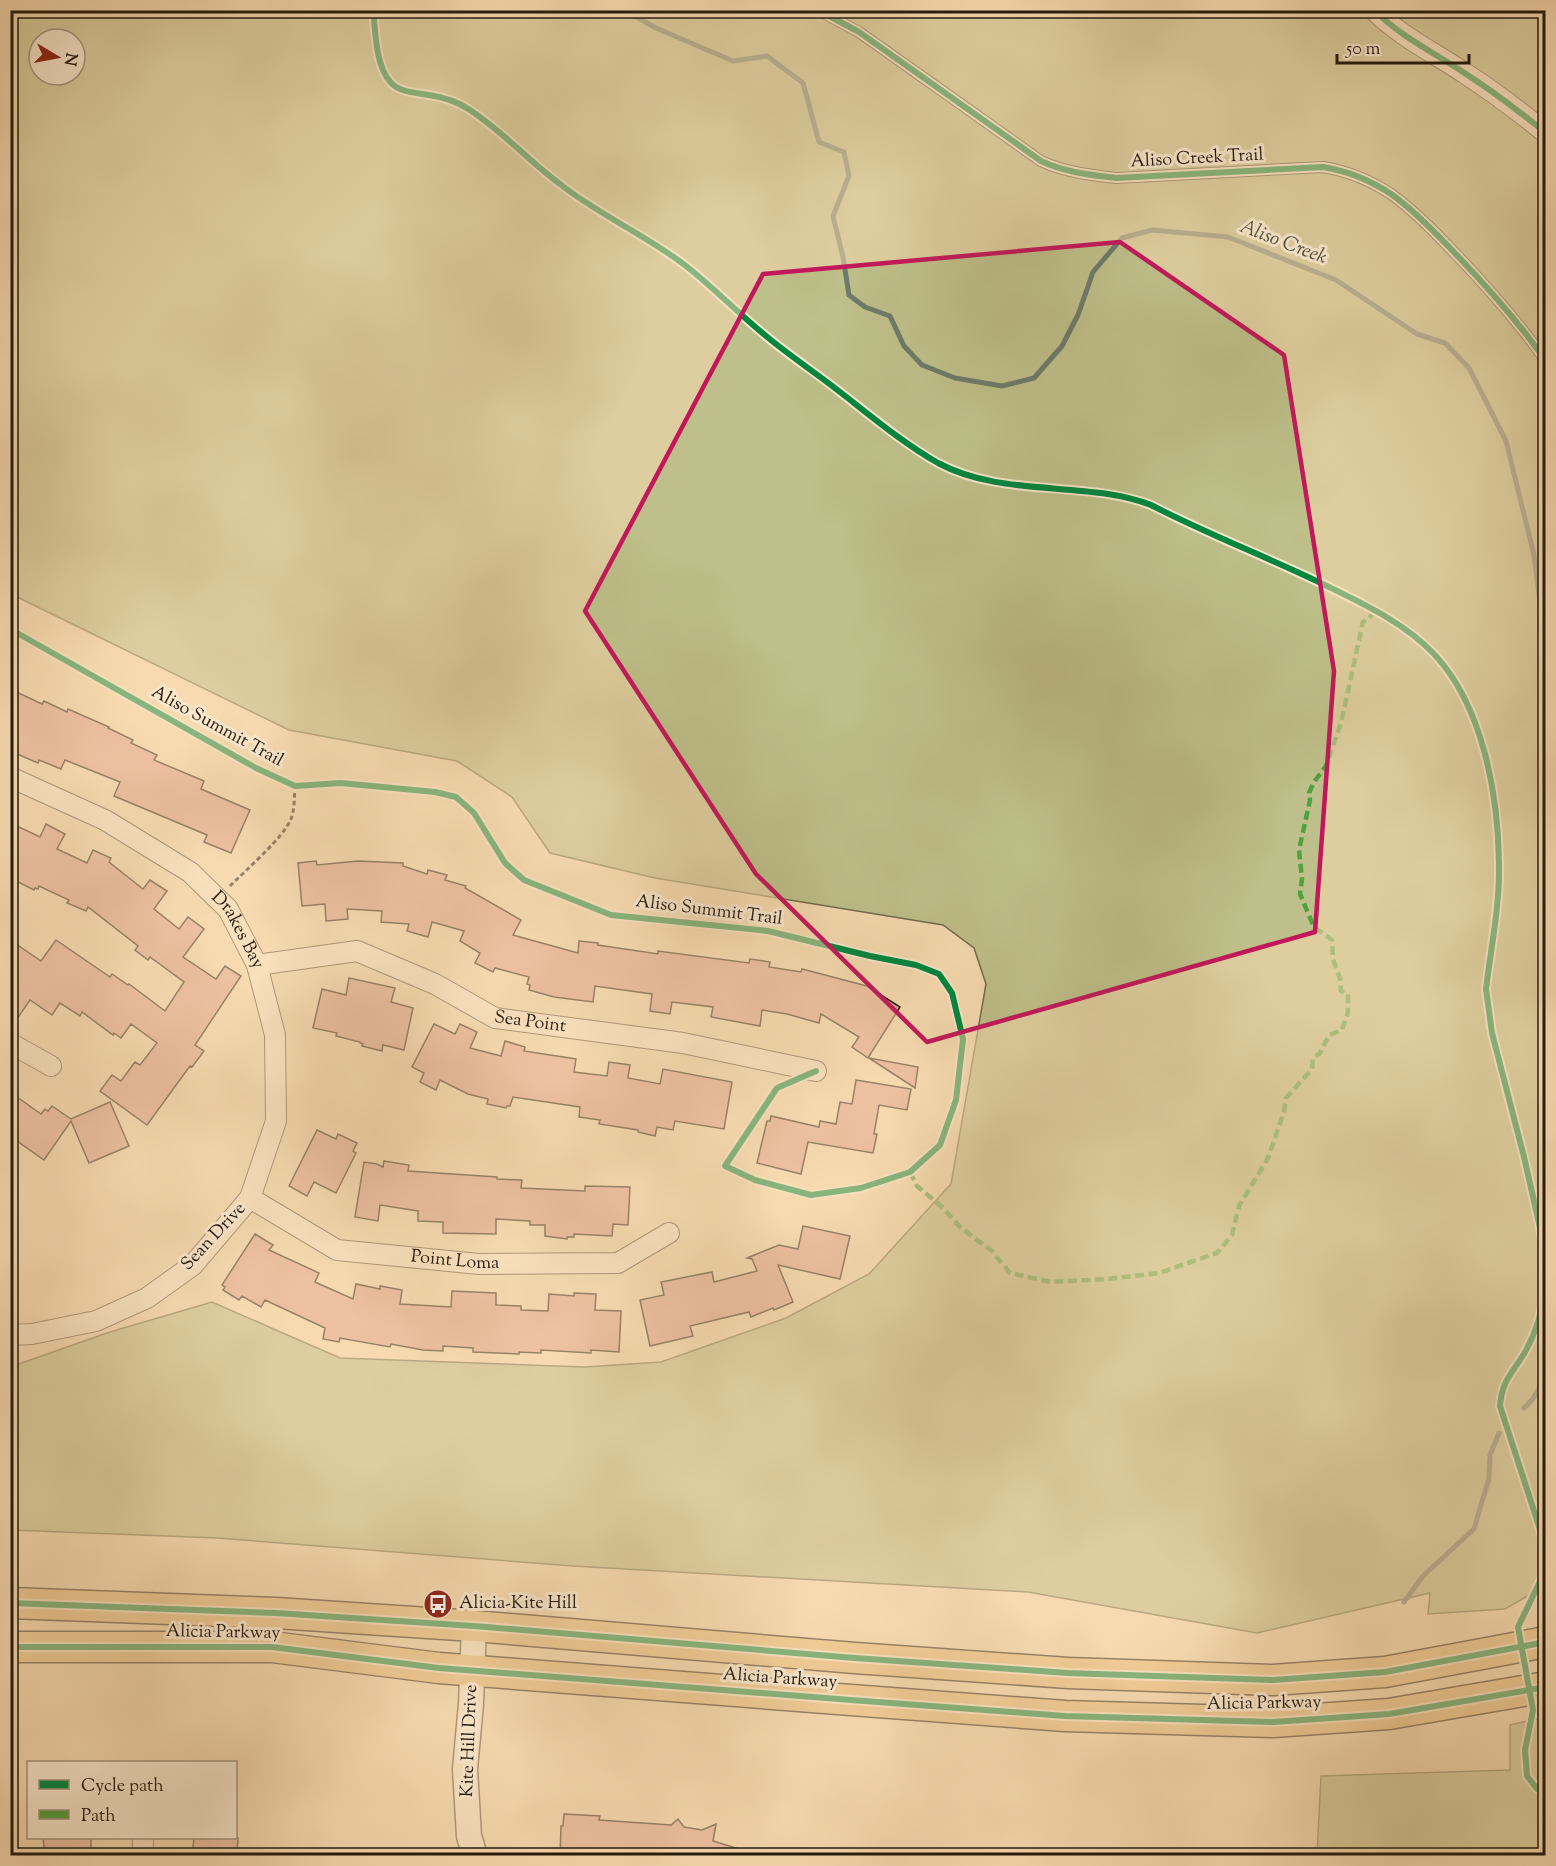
<svg xmlns="http://www.w3.org/2000/svg" width="1556" height="1866" viewBox="0 0 1556 1866" font-family="'Sorts Mill Goudy',serif">
  <style>
    .green { fill: #bebf8a; stroke: #706c4c; stroke-width: 1.5; fill-rule: evenodd }
    .lines { fill: none; stroke-linecap: round; stroke-linejoin: round }
    .stream { stroke: #6d7b6a; stroke-width: 5 }
    .building { fill: #e1a38e; stroke: #231a0f; stroke-width: 1.5 }
    .service-casing { stroke: #584a37; stroke-width: 12 }
    .minor-casing { stroke: #584a37; stroke-width: 22 }
    .tertiary-casing { stroke: #584a37; stroke-width: 27 }
    .primary-casing { stroke: #231a0f; stroke-width: 33 }
    .path { stroke: #231a0f; stroke-width: 3; stroke-dasharray: 4.5 3; stroke-linecap: butt }
    .service { stroke: #fae7cc; stroke-width: 9 }
    .minor { stroke: #fae7cc; stroke-width: 20 }
    .tertiary { stroke: #fae7cc; stroke-width: 24 }
    .primary { stroke: #ecbd78; stroke-width: 30 }
    .quiet { stroke: #50a13f; stroke-width: 4.5; stroke-dasharray: 9 4.5; stroke-linecap: butt }
    .cycleway-casing { stroke: #fae7cc; stroke-width: 10 }
    .cycleway { stroke: #00873e; stroke-width: 6 }
    .marked { fill: none; stroke: #c2185b; stroke-width: 4.5; stroke-linejoin: round }
    .labels { text-anchor: middle; dominant-baseline: central; stroke-width: 6; stroke-linejoin: round; paint-order: stroke }
    .street-label { font-size: 18px; fill: #231a0f; stroke: #fae7cc }
    .poi-label { font-size: 18px; fill: #231a0f; stroke: #fae7cc; text-anchor: start }
    .water-label { font-size: 20px; font-style: italic; fill: #4e5244; stroke: #fae7cc }
  </style>
  <rect width="100%" height="100%" fill="#f7dab0"/>
  <filter id="stains"><feTurbulence type="fractalNoise" baseFrequency=".00333" numOctaves="4"/><feColorMatrix values="0 0 0 0 .2 0 0 0 0 .09 0 0 0 0 .02 0 0 0 .5 -.17"/></filter>
  <radialGradient id="worn" r=".72"><stop offset=".6" stop-color="#630" stop-opacity="0"/><stop offset="1" stop-color="#630" stop-opacity=".3"/></radialGradient>
  <g class="green">
    <path d="M11,11H1545V1586L1505,1609L1428,1614L1430,1593L1257,1633L1028,1592L573,1566L217,1538L11,1530L10,1367L110,1332L212,1302L340,1358L585,1367L661,1362L786,1318L869,1274L951,1184L986,984L974,948L943,925L655,878L550,853L512,797L457,761L289,730L11,594ZM39,39H75V75H39Z"/>
    <polygon points="1545,1717 1545,1855 1317,1855 1321,1776 1510,1770 1510,1725"/>
  </g>
  <g class="lines">
    <g class="stream">
      <polyline points="624,10 656,28 733,61 767,56 803,83 819,142 844,152 849,176 833,216 843,257 849,295 865,307 890,316 904,346 922,365 955,378 1002,386 1034,378 1062,346 1078,315 1093,272 1122,238 1152,230 1228,237 1336,280 1417,334 1445,343 1469,368 1506,441 1534,555 1546,649"/>
      <polyline points="1524,1408 1532,1400 1546,1377"/>
      <polyline points="1404,1602 1423,1576 1474,1529 1489,1478 1490,1455 1499,1433"/>
    </g>
  </g>
  <g class="building">
    <polygon points="10,689 42,704 44,701 67,712 68,709 109,727 108,728 133,740 131,743 157,755 154,760 204,781 201,789 250,810 231,853 204,842 207,835 114,796 120,782 65,760 61,769 39,760 38,763 10,751"/>
    <polygon points="46,824 65,834 57,849 87,863 93,850 111,858 109,862 143,889 150,880 167,891 154,909 179,929 188,917 204,929 183,957 216,979 225,966 241,976 195,1045 204,1051 192,1067 190,1066 147,1125 100,1091 112,1075 121,1081 135,1062 140,1065 157,1043 131,1024 121,1038 114,1033 113,1035 82,1012 80,1016 60,1003 52,1015 30,1000 10,1029 10,940 41,961 56,940 110,977 112,974 128,985 129,984 165,1011 184,982 150,957 148,960 135,950 138,946 88,907 86,911 67,903 69,900 39,886 38,889 35,888 34,890 16,881 18,877 10,873 10,845 19,827 40,837"/>
    <polygon points="316,861 317,865 358,861 403,863 403,866 427,874 428,870 447,875 445,880 466,886 465,888 521,920 513,935 578,953 579,941 598,943 598,945 658,954 658,951 749,963 750,959 770,962 769,967 801,972 802,969 867,986 900,1007 868,1058 852,1047 859,1037 821,1014 819,1023 787,1014 762,1010 760,1026 711,1017 713,1007 672,1002 670,1014 650,1011 652,994 595,986 593,1002 554,997 529,990 530,985 527,984 529,977 495,968 493,972 475,963 480,953 460,941 464,931 432,922 428,937 407,931 409,924 381,922 382,911 347,909 348,919 326,921 325,904 302,906 298,863"/>
    <polygon points="349,978 395,988 391,1002 413,1008 404,1050 383,1045 382,1051 362,1046 363,1044 360,1043 360,1042 336,1036 337,1033 313,1028 322,989 346,995"/>
    <polygon points="434,1024 455,1034 460,1024 477,1032 470,1048 501,1056 505,1041 525,1047 524,1051 576,1059 574,1072 607,1076 609,1062 630,1065 628,1078 660,1084 663,1069 732,1082 724,1129 675,1121 673,1130 657,1127 655,1136 638,1132 638,1130 599,1124 600,1120 579,1117 580,1107 513,1097 510,1106 507,1106 506,1108 487,1104 488,1099 468,1094 440,1080 436,1090 420,1082 424,1073 412,1067"/>
    <polygon points="869,1058 918,1067 915,1088"/>
    <polygon points="856,1080 911,1089 907,1110 879,1105 874,1134 877,1134 873,1153 808,1142 801,1174 757,1163 767,1121 770,1121 771,1116 819,1127 820,1121 836,1124 840,1102 852,1104"/>
    <polygon points="10,1092 41,1114 45,1109 48,1111 52,1106 71,1119 110,1102 129,1146 89,1163 71,1121 44,1160 10,1136"/>
    <polygon points="317,1130 336,1139 338,1134 357,1143 353,1151 356,1153 336,1193 314,1182 307,1196 289,1186"/>
    <polygon points="384,1161 409,1165 408,1171 497,1177 497,1179 522,1180 521,1188 585,1191 585,1186 630,1187 628,1225 613,1224 612,1236 574,1234 574,1237 567,1237 567,1239 545,1236 545,1225 530,1225 530,1221 496,1219 496,1234 443,1233 443,1222 418,1221 418,1211 380,1205 378,1221 355,1217 364,1162 377,1164 383,1167"/>
    <polygon points="803,1226 850,1236 840,1279 778,1265 793,1302 774,1310 773,1308 751,1317 749,1312 690,1326 693,1336 650,1346 640,1300 664,1295 661,1282 712,1272 714,1282 757,1271 752,1259 747,1258 779,1245 798,1249"/>
    <polygon points="255,1234 273,1245 269,1250 319,1273 315,1282 353,1299 356,1284 380,1289 380,1286 402,1290 400,1304 451,1307 452,1291 496,1293 496,1305 521,1306 521,1310 548,1311 549,1294 574,1296 574,1293 596,1294 595,1310 621,1311 619,1352 591,1350 591,1353 541,1350 541,1353 519,1352 519,1354 473,1352 473,1348 443,1346 443,1351 423,1350 391,1344 390,1347 340,1338 339,1342 323,1339 325,1328 265,1300 261,1307 242,1296 239,1300 223,1290 225,1287 222,1285"/>
    <polygon points="564,1814 600,1816 599,1820 671,1825 678,1819 684,1827 702,1830 716,1824 713,1841 749,1852 748,1856 560,1856 561,1826 563,1826"/>
    <polygon points="43,1838 91,1838 91,1856 45,1856"/>
    <polygon points="194,1838 238,1838 237,1855 192,1856"/>
  </g>
  <g class="lines">
    <g class="service-casing">
      <path id="service" d="M818,10L859,32L1041,161C1064,172 1090,175 1116,178L1323,167C1347,171 1370,180 1391,194C1412,209 1430,227 1448,246C1483,282 1517,320 1546,361"/>
    </g>
    <g class="minor-casing">
      <g id="minor">
        <path d="M1374,10C1401,37 1435,53 1466,74C1494,92 1520,112 1546,133"/>
        <path id="s1" d="M10,777L105,820L190,872L228,909L257,965L275,1035L276,1121L250,1198L193,1265L147,1298L96,1321L32,1334L10,1335"/>
        <path id="s2" d="M257,965L357,951L435,984L495,1018L683,1043L816,1071"/>
        <polyline points="10,1043 51,1066"/>
        <path id="s3" d="M250,1198L337,1250L479,1264L618,1263L669,1233"/>
        <polyline points="143,1856 143,1840"/>
      </g>
    </g>
    <g class="tertiary-casing">
      <polyline id="tertiary" points="474,1626 471,1704 465,1769 469,1836 475,1856"/>
    </g>
    <g class="primary-casing">
      <g id="primary">
        <polyline points="10,1603 276,1613 474,1626 855,1658 1068,1673 1273,1680 1385,1672 1546,1642"/>
        <polyline points="10,1647 272,1647 439,1668 851,1700 1065,1716 1273,1722 1389,1714 1546,1687"/>
      </g>
    </g>
    <path class="path" d="M230,886C246,870 283,838 291,819C295,809 294,796 295,786"/>
    <use href="#service" class="service"/>
    <use href="#minor" class="minor"/>
    <use href="#tertiary" class="tertiary"/>
    <use href="#primary" class="primary"/>
    <polyline class="quiet" points="910,1172 917,1186 942,1207 961,1228 992,1251 1010,1273 1051,1282 1107,1279 1159,1273 1217,1253 1232,1235 1239,1206 1268,1158 1284,1112 1286,1098 1312,1069 1313,1058 1320,1053 1329,1035 1342,1030 1348,1012 1348,994 1341,991 1340,979 1333,959 1332,940 1314,927 1300,894 1302,879 1299,850 1310,800 1309,793 1314,782 1326,766 1341,723 1363,622 1369,619 1374,610"/>
    <g class="cycleway-casing">
      <g id="cycleway">
        <path d="M373,10C376,33 375,73 396,87C406,93 418,93 429,95C443,97 458,102 470,110C502,131 529,161 560,184C599,215 646,235 686,266C714,288 739,314 766,336C790,356 816,373 840,392C871,416 903,443 938,463C1003,498 1086,480 1151,505C1209,535 1270,558 1329,587C1366,605 1406,624 1435,655C1483,707 1498,794 1499,863C1500,905 1491,947 1486,989L1492,1033L1524,1157L1541,1232L1546,1264"/>
        <path d="M818,10L859,32L1041,161C1064,172 1090,175 1116,178L1323,167C1347,171 1370,180 1391,194C1412,209 1430,227 1448,246C1483,282 1517,320 1546,361"/>
        <path d="M1374,10C1401,37 1435,53 1466,74C1494,92 1520,112 1546,133"/>
        <polyline points="10,629 256,768 295,786 341,783 435,792 456,797 474,813 505,863 524,880 611,915 768,931 870,956 916,965 939,974 952,993 963,1039 956,1100 940,1145 910,1172 861,1188 811,1195 755,1180 725,1166 777,1088 816,1071"/>
        <path d="M1546,1285C1543,1309 1537,1331 1525,1352C1513,1373 1502,1379 1500,1406L1546,1548"/>
        <polyline points="1546,1569 1518,1627 1533,1710 1525,1750 1527,1776 1537,1789 1546,1793"/>
        <polyline points="10,1603 276,1613 474,1626 855,1658 1068,1673 1273,1680 1385,1672 1546,1642"/>
        <polyline points="10,1647 272,1647 439,1668 851,1700 1065,1716 1273,1722 1389,1714 1546,1687"/>
      </g>
    </g>
    <use href="#cycleway" class="cycleway"/>
  </g>
  <path d="M0 0H1556V1866H0ZM1120,242L1284,355L1334,671L1315,932L927,1042L756,874L585,611L763,274Z" fill="#f7dab0" fill-opacity=".55" fill-rule="evenodd"/>
  <path class="marked" d="M1120,242L1284,355L1334,671L1315,932L927,1042L756,874L585,611L763,274Z"/>
  <defs>
    <g id="bus-disc" transform="scale(1.5)"><circle r="9.5" fill="#8f2418" stroke="#fae7cc"/><path d="M-5-6H5V4H4V6H2V4H-2V6H-4V4H-5ZM-3.5-4V0h7V-4ZM-3.5 1.2v1.5H-2V1.2ZM2 1.2v1.5H3.5V1.2Z" fill="#fff"/></g>
  </defs>
  <g fill-rule="evenodd">
    <use href="#bus-disc" x="438" y="1604"/>
  </g>
  <g class="labels">
    <g class="street-label">
      <text transform="translate(1197 159) rotate(-3)">Aliso Creek Trail</text>
      <text transform="translate(217 727) rotate(29)">Aliso Summit Trail</text>
      <text transform="translate(709 911) rotate(7)">Aliso Summit Trail</text>
      <text stroke="none"><textPath href="#s1" startOffset="280">Drakes Bay</textPath></text>
      <text stroke="none"><textPath href="#s2" startOffset="290">Sea Point</textPath></text>
      <text transform="translate(214 1237) rotate(-47)">Sean Drive</text>
      <text stroke="none"><textPath href="#s3" startOffset="220">Point Loma</textPath></text>
      <text transform="translate(223 1633) rotate(1)">Alicia Parkway</text>
      <text transform="translate(780 1679) rotate(4)">Alicia Parkway</text>
      <text transform="translate(1264 1704) rotate(-1)">Alicia Parkway</text>
      <text transform="translate(470 1741) rotate(-88)">Kite Hill Drive</text>
    </g>
    <g class="poi-label">
      <text x="459" y="1604">Alicia-Kite Hill</text>
    </g>
    <g class="water-label">
      <text transform="translate(1283 243) rotate(21)">Aliso Creek</text>
    </g>
  </g>
  <rect width="1556" height="1866" fill="none" stroke="#f7dab0" stroke-width="36"/>
  <rect x="12" y="12" width="1532" height="1842" fill="none" stroke="#231a0f" stroke-width="3"/>
  <rect x="18" y="18" width="1520" height="1830" fill="none" stroke="#231a0f" stroke-width="1.5"/>
  <rect x="27" y="1761" width="210" height="78" fill="#fae7cc" stroke="#a49580" stroke-width="1.5"/>
  <rect x="39" y="1780" width="30" height="9" fill="#00873e" stroke="#a49580" stroke-width="1.5"/>
  <text x="81" y="1791" font-size="18" fill="#231a0f">Cycle path</text>
  <rect x="39" y="1810" width="30" height="9" fill="#50a13f" stroke="#a49580" stroke-width="1.5"/>
  <text x="81" y="1821" font-size="18" fill="#231a0f">Path</text>
  <g transform="translate(57 57) rotate(100)"><circle r="28" fill="#fae7cc" stroke="#a49580" stroke-width="1.5"/>
  <path d="M0-4.5L10 22L0 15L-10 22Z" fill="#8f2418"/>
  <text y="-9" font-size="16" font-weight="bold" text-anchor="middle" fill="#231a0f">N</text>
  </g>
  <path d="M1337 54v9h132v-9" fill="none" stroke="#231a0f" stroke-width="3"/>
  <text x="1346" y="54" font-size="18" fill="#231a0f" stroke="#fae7cc" stroke-width="4.5" paint-order="stroke">50 m</text>
  <rect width="100%" height="100%" filter="url(#stains)"/>
  <rect width="100%" height="100%" fill="url(#worn)"/>
</svg>
